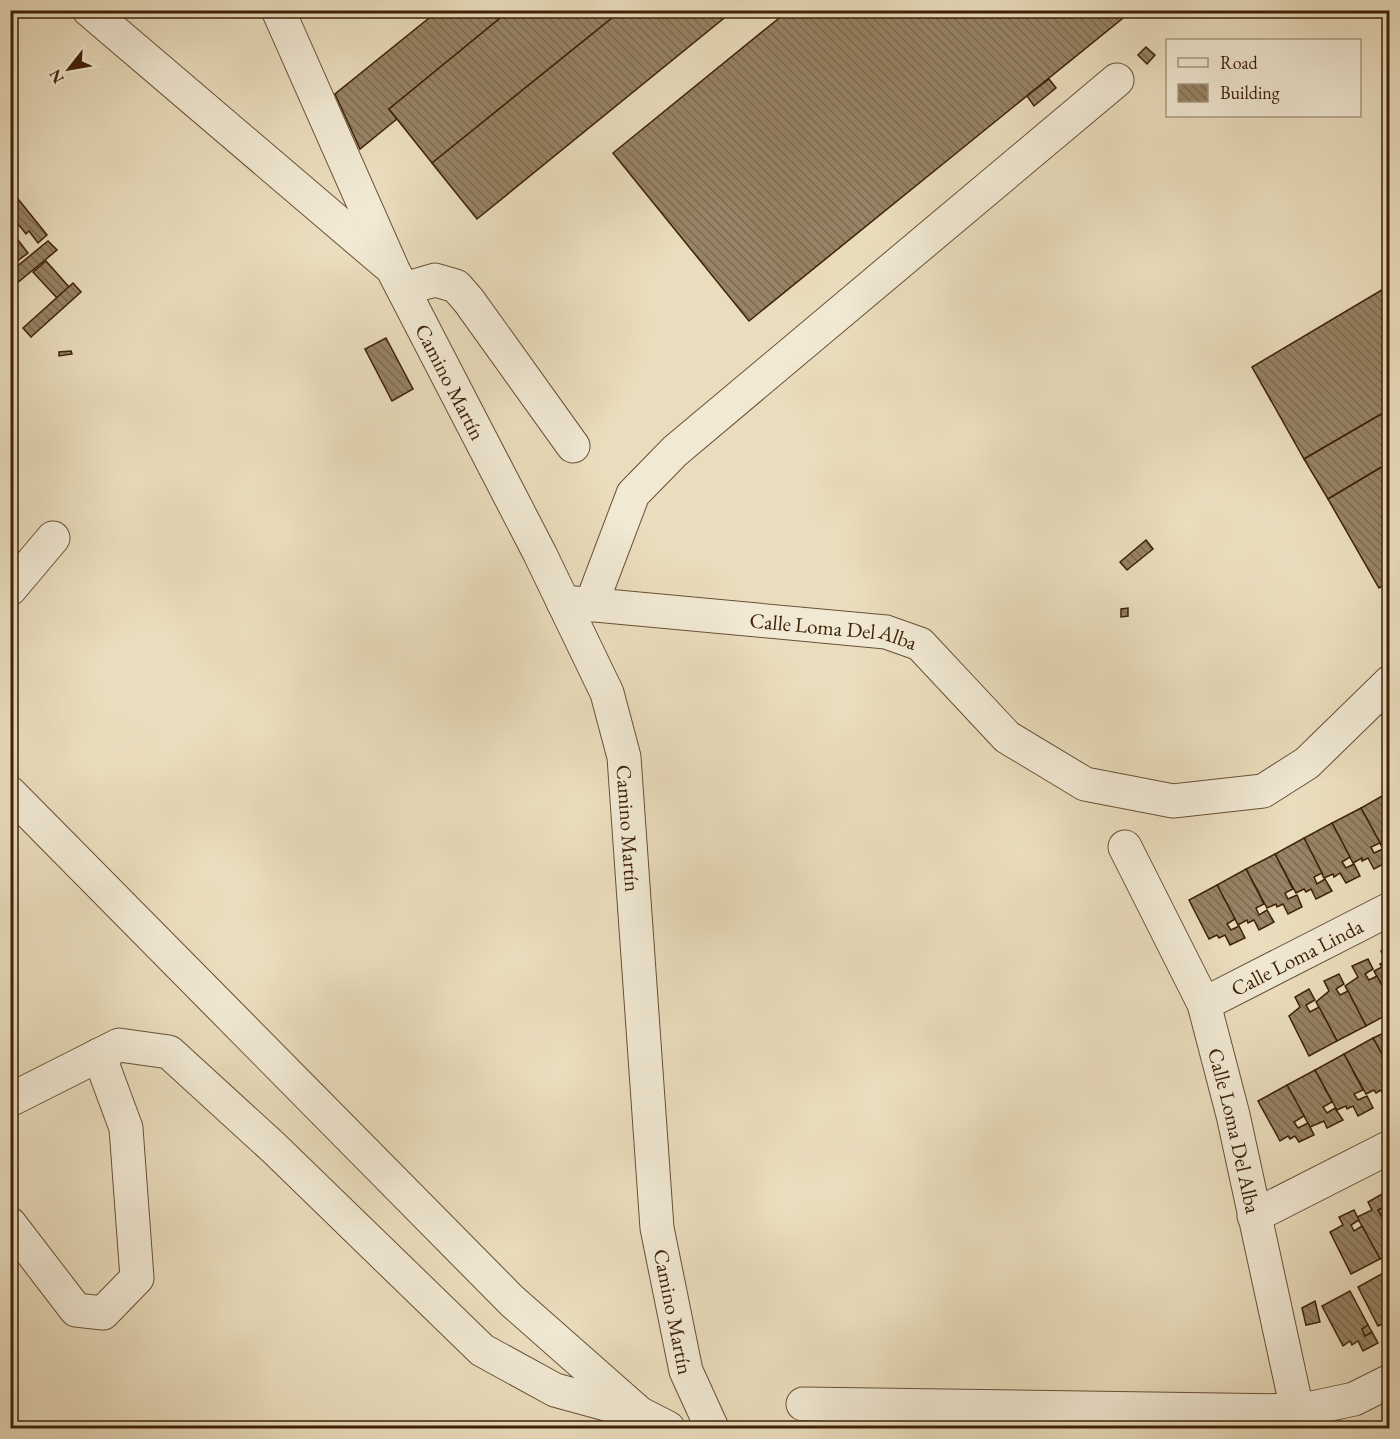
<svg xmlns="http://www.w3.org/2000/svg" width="1400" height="1439" viewBox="0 0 1400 1439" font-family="'EB Garamond',serif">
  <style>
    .building { fill: url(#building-back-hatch); stroke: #3e2106; stroke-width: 1.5 }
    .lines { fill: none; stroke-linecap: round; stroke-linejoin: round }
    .minor-casing { stroke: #695034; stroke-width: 35 }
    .minor { stroke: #f1e9d4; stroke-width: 33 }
    .labels { text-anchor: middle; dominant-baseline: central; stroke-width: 4.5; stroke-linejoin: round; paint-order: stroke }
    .street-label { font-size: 21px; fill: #3e2106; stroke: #f1e9d4 }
  </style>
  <defs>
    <pattern id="building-back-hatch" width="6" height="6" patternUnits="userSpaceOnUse" patternTransform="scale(1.5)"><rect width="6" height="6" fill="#978365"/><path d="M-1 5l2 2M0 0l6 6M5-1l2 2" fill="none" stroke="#7d6b51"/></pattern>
  </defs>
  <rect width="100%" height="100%" fill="#eaddbd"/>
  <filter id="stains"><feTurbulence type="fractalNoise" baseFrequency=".00333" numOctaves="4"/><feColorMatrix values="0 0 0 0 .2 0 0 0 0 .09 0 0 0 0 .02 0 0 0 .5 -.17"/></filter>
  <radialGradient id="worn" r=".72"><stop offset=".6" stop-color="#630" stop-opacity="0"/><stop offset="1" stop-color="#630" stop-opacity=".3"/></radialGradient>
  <g class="building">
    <polygon points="439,10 510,10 389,109 397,119 360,149 335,94"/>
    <polygon points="510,10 622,10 432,163 389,109"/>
    <polygon points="622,10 734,10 477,219 432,163"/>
    <polygon points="789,10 1133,10 749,321 613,153"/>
    <polygon points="1146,47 1155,55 1147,64 1138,55"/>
    <polygon points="1049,79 1056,88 1034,106 1027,96"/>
    <polygon points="10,189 47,235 38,243 29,231 26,234 14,219 17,216 10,208"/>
    <polygon points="18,240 28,253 12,265 10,263 10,246"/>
    <polygon points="48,241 57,250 10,289 10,272"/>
    <polygon points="46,261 69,287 57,298 33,272"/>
    <polygon points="73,283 81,292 31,337 23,328"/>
    <polygon points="1385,288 1390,296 1390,409 1304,459 1252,367"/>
    <polygon points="386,338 413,389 392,401 365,349"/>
    <polygon points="71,351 72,354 59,356 59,352"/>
    <polygon points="1390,409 1390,462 1328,499 1304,459"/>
    <polygon points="1390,462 1390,582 1379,588 1328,499"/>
    <polygon points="1146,540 1153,549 1127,570 1120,562"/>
    <polygon points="1128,608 1128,616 1121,617 1121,609"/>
    <polygon points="1389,792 1390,843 1382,847 1361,808"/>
    <polygon points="1361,808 1380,843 1371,847 1374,853 1383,849 1389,861 1374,869 1368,858 1362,861 1362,858 1353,863 1332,823"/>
    <polygon points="1332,823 1350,857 1342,862 1346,868 1354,864 1360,876 1346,883 1340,873 1334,877 1333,874 1324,878 1304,838"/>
    <polygon points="1304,838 1322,873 1314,877 1317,884 1325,879 1332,891 1316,899 1311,889 1306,892 1304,889 1296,893 1275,854"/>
    <polygon points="1275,854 1293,889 1285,893 1288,899 1297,895 1302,907 1288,914 1283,904 1277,907 1276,904 1267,908 1246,869"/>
    <polygon points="1246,869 1264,904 1256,908 1259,915 1267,910 1274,922 1259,930 1254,920 1248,923 1247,920 1238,925 1217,885"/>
    <polygon points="1217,885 1235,919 1227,924 1231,930 1239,926 1245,938 1230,945 1225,935 1219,938 1217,935 1209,939 1189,900"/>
    <polygon points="1390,946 1390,1000 1374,971 1382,967 1380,964 1386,961 1381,951"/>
    <polygon points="1368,959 1373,969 1365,974 1369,980 1377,976 1390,1000 1390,1013 1366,1026 1345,986 1358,977 1352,966"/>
    <polygon points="1339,974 1344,984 1336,989 1340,995 1348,991 1366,1026 1337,1041 1316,1002 1329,991 1324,981"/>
    <polygon points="1309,989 1315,1000 1306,1005 1310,1012 1319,1007 1337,1041 1309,1056 1289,1016 1300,1007 1295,997"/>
    <polygon points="1390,1030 1390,1069 1373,1038"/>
    <polygon points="1373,1038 1390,1069 1390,1075 1383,1079 1387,1086 1390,1085 1390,1098 1386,1100 1381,1090 1376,1093 1374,1090 1366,1094 1344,1054"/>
    <polygon points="1344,1054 1363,1090 1354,1094 1358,1100 1367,1096 1373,1108 1358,1116 1353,1106 1347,1109 1346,1106 1337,1110 1315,1070"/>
    <polygon points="1315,1070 1332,1102 1323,1107 1327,1113 1335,1108 1343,1120 1327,1128 1324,1121 1310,1127 1287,1085"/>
    <polygon points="1287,1085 1304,1116 1294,1122 1298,1128 1308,1123 1314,1135 1299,1142 1295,1136 1290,1139 1288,1136 1280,1141 1258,1101"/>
    <polygon points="1382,1194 1388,1205 1378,1210 1382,1217 1390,1213 1390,1254 1380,1259 1357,1217 1372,1210 1368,1202"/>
    <polygon points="1388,1205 1390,1213 1382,1217 1378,1210"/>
    <polygon points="1354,1210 1359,1220 1351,1225 1354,1231 1362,1226 1380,1259 1351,1274 1330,1232 1343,1225 1339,1217"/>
    <polygon points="1387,1271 1390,1276 1390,1324 1387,1322 1378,1326 1358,1287"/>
    <polygon points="1350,1291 1368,1325 1362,1329 1365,1336 1372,1332 1378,1343 1363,1351 1358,1341 1352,1345 1350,1341 1343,1346 1322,1306"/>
    <polygon points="1315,1301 1320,1322 1306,1325 1302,1308"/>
    <polygon points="1368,1325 1372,1332 1365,1336 1362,1329"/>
  </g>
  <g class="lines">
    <g class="minor-casing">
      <g id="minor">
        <polyline points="89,10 388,265"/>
        <path id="s1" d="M278,10L393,270L540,554L607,693L624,757L657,1228L686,1371L712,1428"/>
        <polyline points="404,289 435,280 456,286 469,301 573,446"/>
        <polyline points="10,589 53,538"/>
        <path id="s2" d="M563,602L886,632L920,644L1007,737L1085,784L1173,801L1263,791L1307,763L1390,682"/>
        <polyline points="591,605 633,494 675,451 1117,80"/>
        <polyline points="10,793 512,1301 639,1413 668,1428"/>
        <path id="s3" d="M1125,847L1204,1004L1233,1115L1301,1428"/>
        <path id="s4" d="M1204,1004L1390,909"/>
        <polyline points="10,1100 119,1045 169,1052 274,1148 482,1350 555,1390 632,1411"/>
        <polyline points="1254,1216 1390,1147"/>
        <polyline points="10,1224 76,1310 103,1313 137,1278 126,1128 99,1055"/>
        <polyline points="803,1404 1298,1411 1354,1399 1390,1381"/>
      </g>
    </g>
    <use href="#minor" class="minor"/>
  </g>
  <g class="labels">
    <g class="street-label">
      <text stroke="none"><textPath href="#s1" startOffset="410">Camino Martín</textPath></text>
      <text stroke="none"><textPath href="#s2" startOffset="272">Calle Loma Del Alba</textPath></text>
      <text stroke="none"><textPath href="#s1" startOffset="896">Camino Martín</textPath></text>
      <text stroke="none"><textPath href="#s4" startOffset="104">Calle Loma Linda</textPath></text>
      <text stroke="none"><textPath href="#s3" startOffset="306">Calle Loma Del Alba</textPath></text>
      <text stroke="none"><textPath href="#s1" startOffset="1382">Camino Martín</textPath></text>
    </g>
  </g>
  <rect width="1400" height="1439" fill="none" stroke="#eaddbd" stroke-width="36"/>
  <rect x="12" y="12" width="1376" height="1415" fill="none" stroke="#3e2106" stroke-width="3"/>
  <rect x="18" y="18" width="1364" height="1403" fill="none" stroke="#3e2106" stroke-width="1.5"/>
  <rect x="1166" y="39" width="195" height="78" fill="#f1e9d4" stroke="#a99982" stroke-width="1.5"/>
  <rect x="1178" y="58" width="30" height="9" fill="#f1e9d4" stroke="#a99982" stroke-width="1.5"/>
  <text x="1220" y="69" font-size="18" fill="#3e2106">Road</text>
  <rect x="1178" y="84" width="30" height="18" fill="url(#building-back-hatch)" stroke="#a99982" stroke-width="1.5"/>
  <text x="1220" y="99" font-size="18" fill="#3e2106">Building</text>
  <g transform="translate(69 69) rotate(239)" stroke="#f1e9d4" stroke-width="4.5" paint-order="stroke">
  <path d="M0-4.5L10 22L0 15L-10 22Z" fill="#3e2106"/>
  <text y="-9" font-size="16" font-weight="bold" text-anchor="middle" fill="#3e2106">N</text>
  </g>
  <rect width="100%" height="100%" filter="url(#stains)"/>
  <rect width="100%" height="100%" fill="url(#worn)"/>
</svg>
